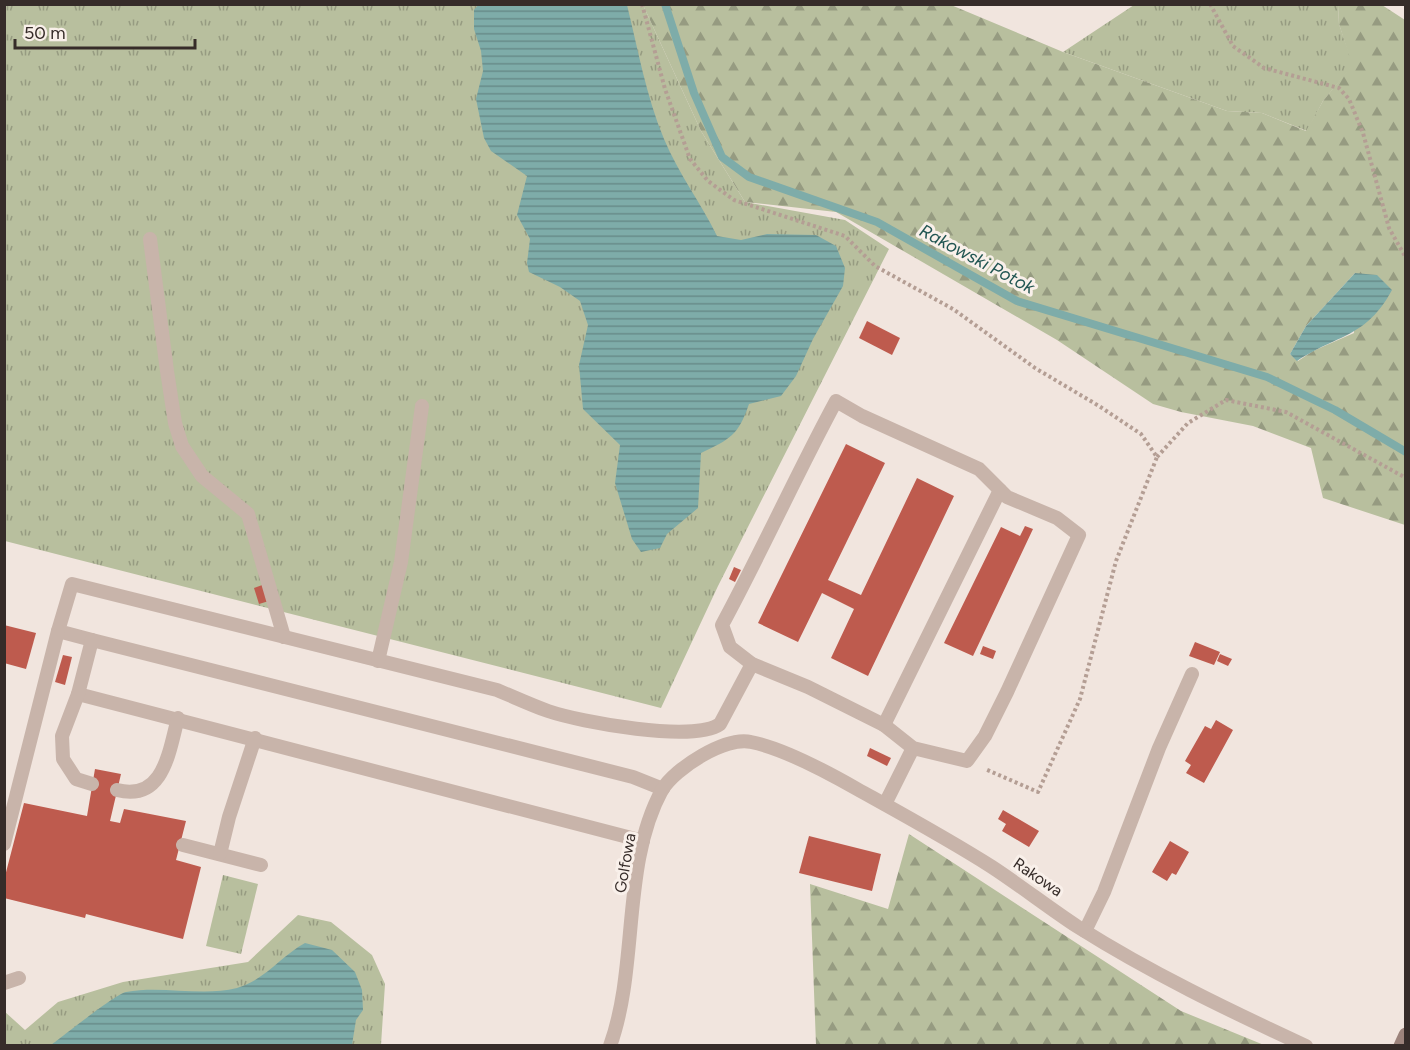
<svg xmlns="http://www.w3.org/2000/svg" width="1410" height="1050" viewBox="0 0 1410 1050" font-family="Figtree,sans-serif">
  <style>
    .grass { fill: url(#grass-tufts) }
    .forest { fill: url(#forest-firs); fill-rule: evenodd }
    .water { fill: url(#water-rules) }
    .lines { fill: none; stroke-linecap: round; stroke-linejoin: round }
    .stream { stroke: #7eaca9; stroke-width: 8 }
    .building { fill: #be5b4e }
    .path { stroke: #b49e94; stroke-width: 4; stroke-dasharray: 3 3; stroke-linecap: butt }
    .lane { stroke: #c8b4aa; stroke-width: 14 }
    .secondary { stroke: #9c837b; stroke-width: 15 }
    .labels { text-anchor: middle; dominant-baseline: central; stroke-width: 6; stroke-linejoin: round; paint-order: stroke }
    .street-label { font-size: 16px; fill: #362c29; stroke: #f9f0ea }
    .water-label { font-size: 18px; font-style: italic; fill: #215552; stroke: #f9f0ea }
  </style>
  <defs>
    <pattern id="grass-tufts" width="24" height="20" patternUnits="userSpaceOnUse" patternTransform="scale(1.5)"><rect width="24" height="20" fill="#b8bf9e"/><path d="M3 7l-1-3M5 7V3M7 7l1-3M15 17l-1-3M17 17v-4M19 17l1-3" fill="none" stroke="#969b81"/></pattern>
    <pattern id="forest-firs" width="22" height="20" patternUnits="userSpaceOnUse" patternTransform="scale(1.5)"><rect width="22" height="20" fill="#b8bf9e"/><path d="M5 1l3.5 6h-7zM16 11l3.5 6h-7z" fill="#969b81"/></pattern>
    <pattern id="water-rules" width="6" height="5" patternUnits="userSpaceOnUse" patternTransform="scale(1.5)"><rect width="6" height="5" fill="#7eaca9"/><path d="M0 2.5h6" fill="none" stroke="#688c8a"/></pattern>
  </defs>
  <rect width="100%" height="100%" fill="#f1e5de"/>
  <g class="grass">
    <polygon points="1338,4 1339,24 1353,65 1323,101 1307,131 1262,113 1227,111 1063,52 1134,5"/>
    <polygon points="5,5 643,5 701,131 745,202 845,220 889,249 718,586 661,708 5,541"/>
    <polygon points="223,875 258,884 241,954 206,946"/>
    <polygon points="298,915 331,922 372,955 385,984 381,1045 5,1045 4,1011 25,1030 58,1002 123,982 248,962"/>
  </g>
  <g class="forest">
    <path d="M643,5H951L1063,52L1227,111L1262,113L1306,131L1323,101L1352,65L1339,24L1338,5H1382L1405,20V525L1323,498L1311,448L1253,426L1181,412L1153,404L1057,340L836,212L745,202L701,131ZM1355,273L1354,333L1313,351L1298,361L1290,354L1306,326Z"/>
    <polygon points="909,834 1181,1011 1264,1045 816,1045 810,884 888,909"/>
  </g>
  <g class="water">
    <path d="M479,4L627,5C638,49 646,96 664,139C678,173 701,203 717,236L741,240L767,234L816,235L836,246L845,268L843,286L813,339L796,376L781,396L749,404C738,436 730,439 701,453L698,508L667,534L660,548L641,552L632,539L615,483L620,445L583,409L579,365L588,325L580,301L560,287L529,272L527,263L530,239L517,215L527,176L491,151L484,138L476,99L483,71L481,51L474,29V10Z"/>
    <path d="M1355,273L1377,275L1392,290C1366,338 1338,334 1297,361L1290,354L1306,326Z"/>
    <path d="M305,943L332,950L355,972L362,990L363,1010L356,1020L352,1045H51C62,1037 117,993 126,992C162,985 201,997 237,988C265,980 281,956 305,943Z"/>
  </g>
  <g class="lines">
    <polyline class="stream" points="665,4 694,93 722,157 749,177 877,222 1017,301 1267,377 1335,410 1406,452"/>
  </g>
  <g class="building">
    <polygon points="867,321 900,338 892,355 859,338"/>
    <polygon points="846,444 885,463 828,580 861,595 917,478 954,496 868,676 831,658 854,609 822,593 798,642 758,623"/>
    <polygon points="1025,526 1033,529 973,656 944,643 1001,527 1020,536"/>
    <polygon points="734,567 741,570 735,582 729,579"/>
    <polygon points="265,584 269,601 259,604 254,588"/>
    <polygon points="4,625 36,633 26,669 4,663"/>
    <polygon points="1195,642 1220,652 1214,665 1189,656"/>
    <polygon points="983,646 996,651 993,659 980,654"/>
    <polygon points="1220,654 1232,659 1228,666 1217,661"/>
    <polygon points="63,655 72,657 65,685 55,682"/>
    <polygon points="1216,720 1233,730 1204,783 1186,773 1191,765 1185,761 1205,726 1211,729"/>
    <polygon points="870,748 891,758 887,766 867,756"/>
    <polygon points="95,769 121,774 110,821 120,823 124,809 186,821 176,860 201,867 183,939 86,914 85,918 4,898 4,880 24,803 87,816"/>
    <polygon points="1003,810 1039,831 1029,847 1002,831 1006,824 998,819"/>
    <polygon points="809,836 881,854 872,891 799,873"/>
    <polygon points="1170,841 1189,852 1176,875 1172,873 1167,881 1152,872"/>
  </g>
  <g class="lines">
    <g class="path">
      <polyline points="642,4 665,89 690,159 708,181 734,200 845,236 875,266 953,309 1035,368 1099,406 1141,434 1157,457 1116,561 1080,699 1038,792 985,769"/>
      <polyline points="1210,4 1233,46 1264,68 1339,88 1349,99 1363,133 1389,228 1406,258"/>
      <polyline points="1157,457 1188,423 1226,400 1286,412 1406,478"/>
    </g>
    <g class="lane">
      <polyline points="150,239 167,371 175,423 182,446 202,476 248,514 284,637"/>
      <path d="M92,640L58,631L72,584L497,690C514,697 531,705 548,711C580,722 694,743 720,724L752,664"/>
      <polyline points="378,661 401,562 422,406"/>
      <polyline points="78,694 643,841"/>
      <polyline points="884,725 1000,490"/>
      <polyline points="92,784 76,779 63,759 62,736 78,694 92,640 633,777 663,789"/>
      <path d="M117,790C164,802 169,751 178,718"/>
      <path d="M885,804L913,748L884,725L808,687L752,664L730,647L722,625C762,551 796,475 836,401L862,416L979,469L1007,497L1057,518L1079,535L1007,692L985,736L967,761L913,748"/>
      <polyline points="4,844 58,631"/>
      <polyline points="183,845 261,865"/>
      <polyline points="220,854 229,817 255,738"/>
      <polyline points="1085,931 1104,892 1159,748 1192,674"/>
      <polyline points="4,983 19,978"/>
      <path d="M610,1046C639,966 621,865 662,790C675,768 726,736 751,742C782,748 829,773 857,789C902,814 948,839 992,867C1021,886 1049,908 1078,927C1151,973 1228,1010 1306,1046"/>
    </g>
    <polyline class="secondary" points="1401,1046 1406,1035"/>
  </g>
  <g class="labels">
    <g class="street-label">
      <text transform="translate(625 863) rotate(-80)">Golfowa</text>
      <text transform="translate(1038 877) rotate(34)">Rakowa</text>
    </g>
    <g class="water-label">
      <text transform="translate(977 259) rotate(28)">Rakowski Potok</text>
    </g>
  </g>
  <rect width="1410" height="1050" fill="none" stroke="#362c29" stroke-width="12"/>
  <path d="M15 39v9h180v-9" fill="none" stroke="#362c29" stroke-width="3"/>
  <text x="24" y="39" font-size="18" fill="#362c29" stroke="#f9f0ea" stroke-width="4.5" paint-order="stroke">50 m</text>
</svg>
